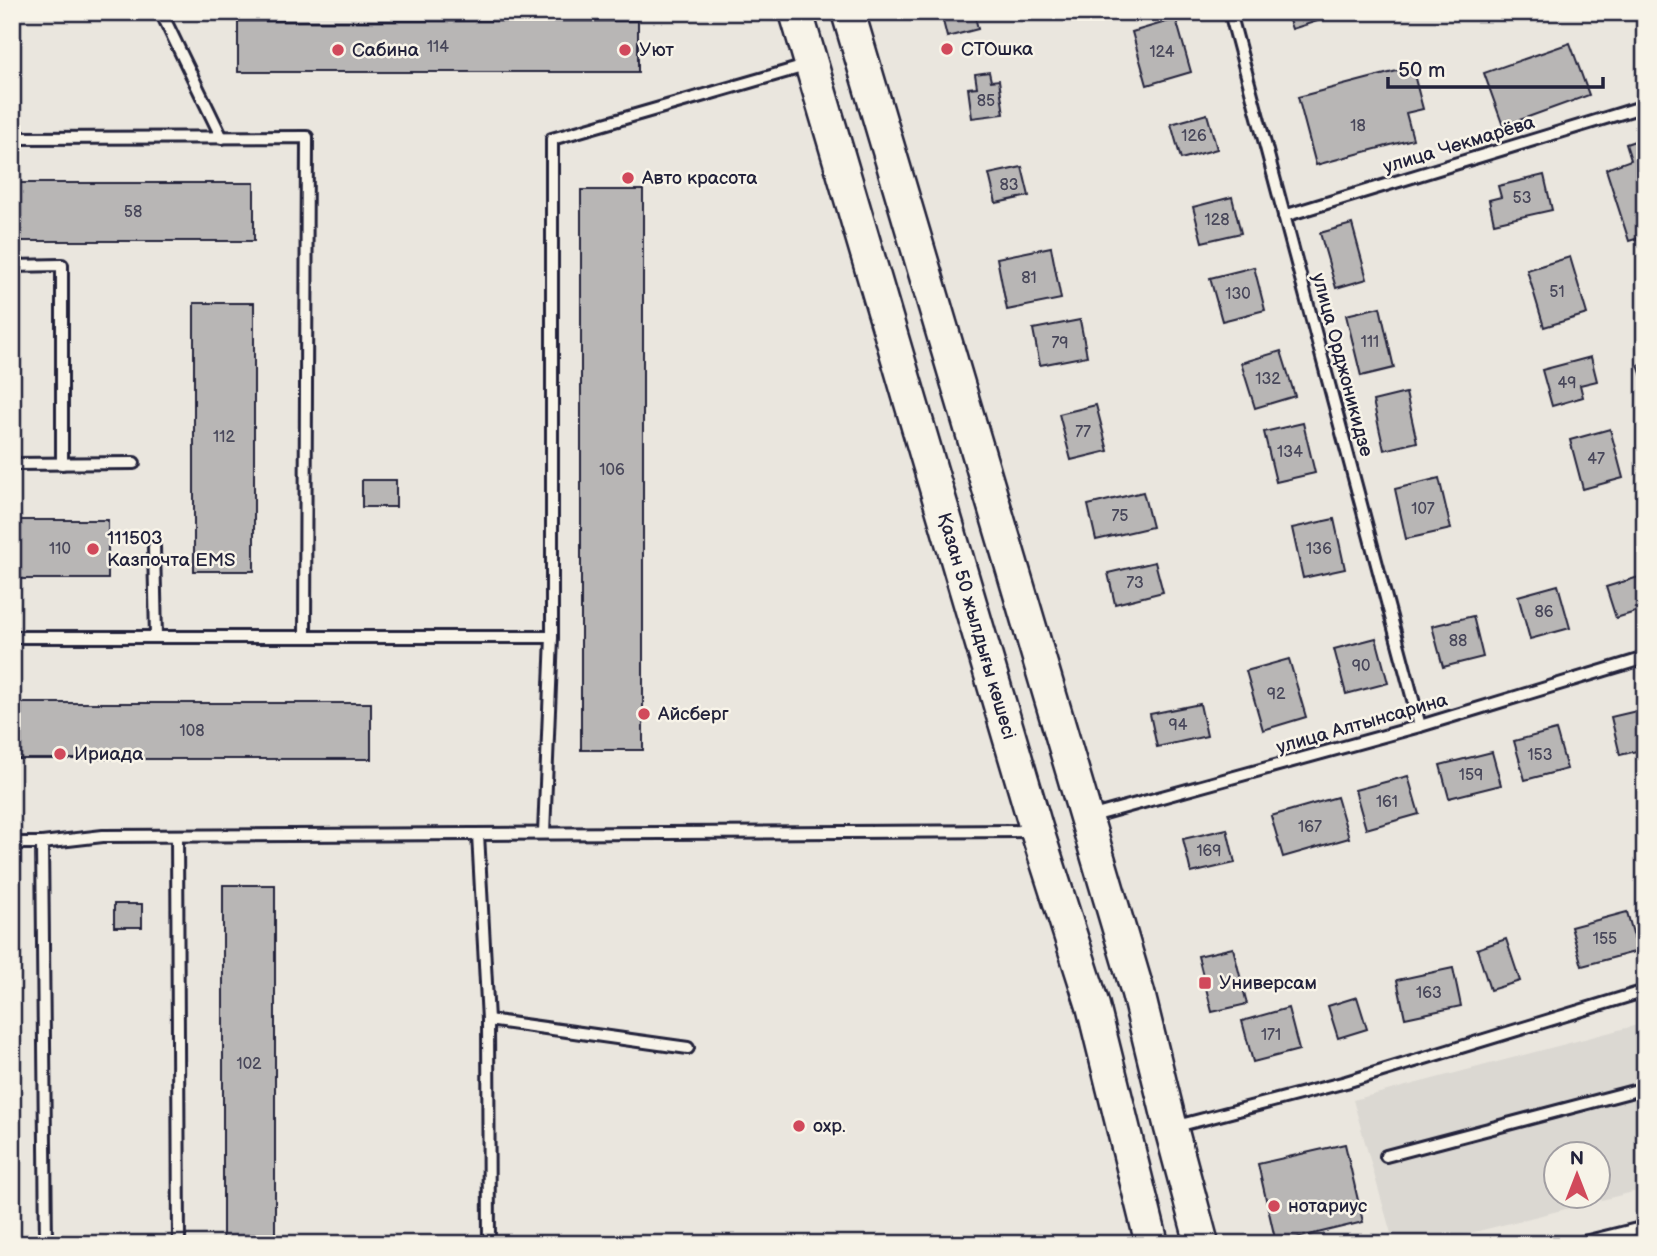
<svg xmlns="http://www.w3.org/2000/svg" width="1657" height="1256" viewBox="0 0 1657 1256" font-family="'Balsamiq Sans',sans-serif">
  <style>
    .built { fill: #dbd8d2; fill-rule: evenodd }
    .building { fill: #b8b6b5; stroke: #22223b; stroke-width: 2 }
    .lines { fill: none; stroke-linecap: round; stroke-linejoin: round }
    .lane-casing { stroke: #22223b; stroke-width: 16 }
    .secondary-casing { stroke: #22223b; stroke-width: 37 }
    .lane { stroke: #f7f3e8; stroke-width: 10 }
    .secondary { stroke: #f7f3e8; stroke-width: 32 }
    .poi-dot { fill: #d1495b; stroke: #f7f3e8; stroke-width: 2.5 }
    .labels { text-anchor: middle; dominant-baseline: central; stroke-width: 5; stroke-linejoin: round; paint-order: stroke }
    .number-label { font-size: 16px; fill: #48475a }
    .poi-label { font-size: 19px; fill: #22223b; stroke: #f7f3e8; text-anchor: start }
    .street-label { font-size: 19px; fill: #22223b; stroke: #f7f3e8 }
  </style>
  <rect width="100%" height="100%" fill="#eae6de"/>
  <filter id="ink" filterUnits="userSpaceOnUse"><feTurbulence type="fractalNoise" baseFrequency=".0143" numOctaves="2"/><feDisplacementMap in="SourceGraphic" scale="14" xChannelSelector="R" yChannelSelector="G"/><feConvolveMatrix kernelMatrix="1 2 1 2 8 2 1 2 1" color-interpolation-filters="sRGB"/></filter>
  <g filter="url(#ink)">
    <path class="built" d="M1645,1023V1189L1427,1244H1394L1353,1100ZM1556,1154H1598V1196H1556Z"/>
    <g class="building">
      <polygon points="958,12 974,12 978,29 947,37 942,17"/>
      <polygon points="1286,12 1346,12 1292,29"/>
      <polygon points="1176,19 1191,72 1147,85 1132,32"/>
      <rect x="238" y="21" width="400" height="51"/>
      <polygon points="1570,43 1589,95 1503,126 1484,73"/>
      <polygon points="1412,67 1423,109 1406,113 1413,139 1316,165 1298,97"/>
      <polygon points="989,72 991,81 999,80 1004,114 972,118 968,88 977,87 975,74"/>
      <polygon points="1207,114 1217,149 1181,159 1171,124"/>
      <polygon points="1644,138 1645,236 1629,241 1606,169 1631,160 1626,144"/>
      <polygon points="1022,167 1029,196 996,203 989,174"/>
      <polygon points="1544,175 1552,210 1494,223 1489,200 1501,197 1498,186"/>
      <rect x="12" y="183" width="242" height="58"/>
      <rect x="581" y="190" width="62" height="560"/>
      <polygon points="1232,197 1241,233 1202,242 1193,207"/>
      <polygon points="1352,224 1367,279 1336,288 1320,233"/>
      <polygon points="1051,247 1061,299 1007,310 997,258"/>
      <polygon points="1570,257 1587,314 1544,327 1527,270"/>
      <polygon points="1254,267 1265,310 1222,321 1210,278"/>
      <rect x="194" y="303" width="60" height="268"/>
      <polygon points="1380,307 1394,368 1361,376 1346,315"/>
      <polygon points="1080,320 1087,356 1040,365 1033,329"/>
      <polygon points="1281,351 1295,396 1255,408 1241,363"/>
      <polygon points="1591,357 1597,381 1580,385 1583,397 1552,406 1542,370"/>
      <polygon points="1645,363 1645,385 1638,365"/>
      <polygon points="1406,393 1417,442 1384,450 1373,401"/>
      <polygon points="1096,405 1108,451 1071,460 1059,414"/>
      <polygon points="1303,423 1315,473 1276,482 1264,432"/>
      <polygon points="1610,429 1623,478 1583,489 1570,440"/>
      <polygon points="1439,478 1451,529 1406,539 1395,489"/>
      <rect x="362" y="480" width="34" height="27"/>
      <polygon points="1143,492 1152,527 1096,540 1088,505"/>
      <polygon points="1334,519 1345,569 1303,578 1292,528"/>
      <rect x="12" y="520" width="96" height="59"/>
      <polygon points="1155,562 1163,592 1115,604 1108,573"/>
      <polygon points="1645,575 1645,609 1616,618 1606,587"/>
      <polygon points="1558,585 1570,628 1530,639 1518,596"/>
      <polygon points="1473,616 1483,657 1443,667 1432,626"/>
      <polygon points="1376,638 1388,683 1346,694 1334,649"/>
      <polygon points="1289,659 1306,717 1263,730 1246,671"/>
      <rect x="12" y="703" width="359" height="56"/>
      <polygon points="1200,704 1207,736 1157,747 1150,714"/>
      <polygon points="1645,709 1645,749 1620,755 1611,717"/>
      <polygon points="1556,730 1567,769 1525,780 1514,741"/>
      <polygon points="1492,752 1501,785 1449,798 1440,765"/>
      <polygon points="1408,776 1419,814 1366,829 1355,790"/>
      <polygon points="1337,797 1349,838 1283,857 1271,816"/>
      <polygon points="1227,829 1235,863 1191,873 1183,839"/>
      <rect x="223" y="885" width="52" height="359"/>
      <rect x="114" y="904" width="28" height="23"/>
      <polygon points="1627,912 1638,951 1582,966 1571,927"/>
      <polygon points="1506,939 1520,981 1490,990 1477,949"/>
      <polygon points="1233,948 1247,1004 1212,1012 1198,956"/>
      <polygon points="1453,968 1461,1006 1405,1018 1397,980"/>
      <polygon points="1357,997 1367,1029 1338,1038 1328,1006"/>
      <polygon points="1288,1008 1299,1050 1253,1062 1242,1021"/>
      <polygon points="1345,1144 1363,1222 1276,1243 1258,1164"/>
    </g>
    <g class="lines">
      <g class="lane-casing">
        <g id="lane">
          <polyline points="161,12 222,138"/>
          <polyline points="1230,12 1420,726"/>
          <polyline points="12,138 307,137 305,637"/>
          <polyline points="1284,216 1645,106"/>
          <polyline points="12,266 62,265 62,464"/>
          <polyline points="12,464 134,463"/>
          <polyline points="154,547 156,637"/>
          <polyline points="12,637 552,637"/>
          <polyline points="1089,817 1420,726 1645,658"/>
          <polyline points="544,833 552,637 552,139 809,65"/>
          <polyline points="478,834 488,1020 489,1244"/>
          <polyline points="177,836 179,1244"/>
          <polyline points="12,843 42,843 103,836 1034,831"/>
          <polyline points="42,843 46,1244"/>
          <polyline points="488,1020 688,1048"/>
          <polyline points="1173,1127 1346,1082 1645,991"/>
          <polyline points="1386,1156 1645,1088"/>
          <polyline points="1576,1244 1645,1227"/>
        </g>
      </g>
      <g class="secondary-casing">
        <g id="secondary">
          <path id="s1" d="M796,12L1037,831L1093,1006L1152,1244"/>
          <polyline points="848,12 1138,993 1171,1128 1202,1244"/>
        </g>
      </g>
      <use href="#lane" class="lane"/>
      <use href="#secondary" class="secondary"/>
    </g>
  </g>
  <g class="poi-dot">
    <circle cx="947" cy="49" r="7"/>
    <circle cx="338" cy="50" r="7"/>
    <circle cx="625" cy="50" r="7"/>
    <circle cx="628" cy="178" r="7"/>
    <circle cx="93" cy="549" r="7"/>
    <circle cx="644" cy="714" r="7"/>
    <circle cx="60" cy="754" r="7"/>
    <rect x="1198" y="976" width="14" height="14" rx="3.5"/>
    <circle cx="799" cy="1126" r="7"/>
    <circle cx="1274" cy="1206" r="7"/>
  </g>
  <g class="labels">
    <g class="number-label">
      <text x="438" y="47">114</text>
      <text x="1162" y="52">124</text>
      <text x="986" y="101">85</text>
      <text x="1358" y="126">18</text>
      <text x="1194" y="136">126</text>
      <text x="1009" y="185">83</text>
      <text x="1522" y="198">53</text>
      <text x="133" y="212">58</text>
      <text x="1217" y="220">128</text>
      <text x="1029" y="278">81</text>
      <text x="1557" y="292">51</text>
      <text x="1238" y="294">130</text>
      <text x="1370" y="342">111</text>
      <text x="1060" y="343">79</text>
      <text x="1268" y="379">132</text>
      <text x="1567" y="383">49</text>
      <text x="1083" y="432">77</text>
      <text x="224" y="437">112</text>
      <text x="1290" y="452">134</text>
      <text x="1596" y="459">47</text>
      <text x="612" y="470">106</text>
      <text x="1423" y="509">107</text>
      <text x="1120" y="516">75</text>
      <text x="60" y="549">110</text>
      <text x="1319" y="549">136</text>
      <text x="1135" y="583">73</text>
      <text x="1544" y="612">86</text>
      <text x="1458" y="641">88</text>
      <text x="1361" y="666">90</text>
      <text x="1276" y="694">92</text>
      <text x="1178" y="725">94</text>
      <text x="192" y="731">108</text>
      <text x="1540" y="755">153</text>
      <text x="1471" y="775">159</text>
      <text x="1387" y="802">161</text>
      <text x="1310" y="827">167</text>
      <text x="1209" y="851">169</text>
      <text x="1605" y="939">155</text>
      <text x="1429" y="993">163</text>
      <text x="1271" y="1035">171</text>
      <text x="249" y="1064">102</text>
    </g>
    <g class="poi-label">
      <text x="961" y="49">СТОшка</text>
      <text x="352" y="50">Сабина</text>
      <text x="639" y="50">Уют</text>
      <text x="642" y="178">Авто красота</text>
      <text x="107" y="538">111503<tspan x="107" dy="22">Казпочта EMS</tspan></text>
      <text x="658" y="714">Айсберг</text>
      <text x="74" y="754">Ириада</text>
      <text x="1219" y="983">Универсам</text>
      <text x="813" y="1126">охр.</text>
      <text x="1288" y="1206">нотариус</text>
    </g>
    <g class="street-label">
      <text transform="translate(1459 145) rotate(-17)">улица Чекмарёва</text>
      <text transform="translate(1342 365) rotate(75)">улица Орджоникидзе</text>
      <text stroke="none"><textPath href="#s1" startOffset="640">Қазан 50 жылдығы көшесі</textPath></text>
      <text transform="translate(1362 724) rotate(-16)">улица Алтынсарина</text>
    </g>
  </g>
  <rect width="1657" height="1256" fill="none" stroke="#f7f3e8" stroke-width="42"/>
  <rect x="21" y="21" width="1615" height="1214" fill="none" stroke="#22223b" stroke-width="2.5" filter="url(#ink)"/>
  <g transform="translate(1577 1175)"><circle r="33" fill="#f7f3e8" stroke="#a29fa3" stroke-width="2"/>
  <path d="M0-5L12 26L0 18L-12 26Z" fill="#d1495b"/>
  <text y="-10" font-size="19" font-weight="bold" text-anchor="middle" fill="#22223b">N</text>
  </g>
  <path d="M1388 77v10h215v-10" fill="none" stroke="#22223b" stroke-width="3.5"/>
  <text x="1398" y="77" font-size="21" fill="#22223b" stroke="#f7f3e8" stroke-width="5" paint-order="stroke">50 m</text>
</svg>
